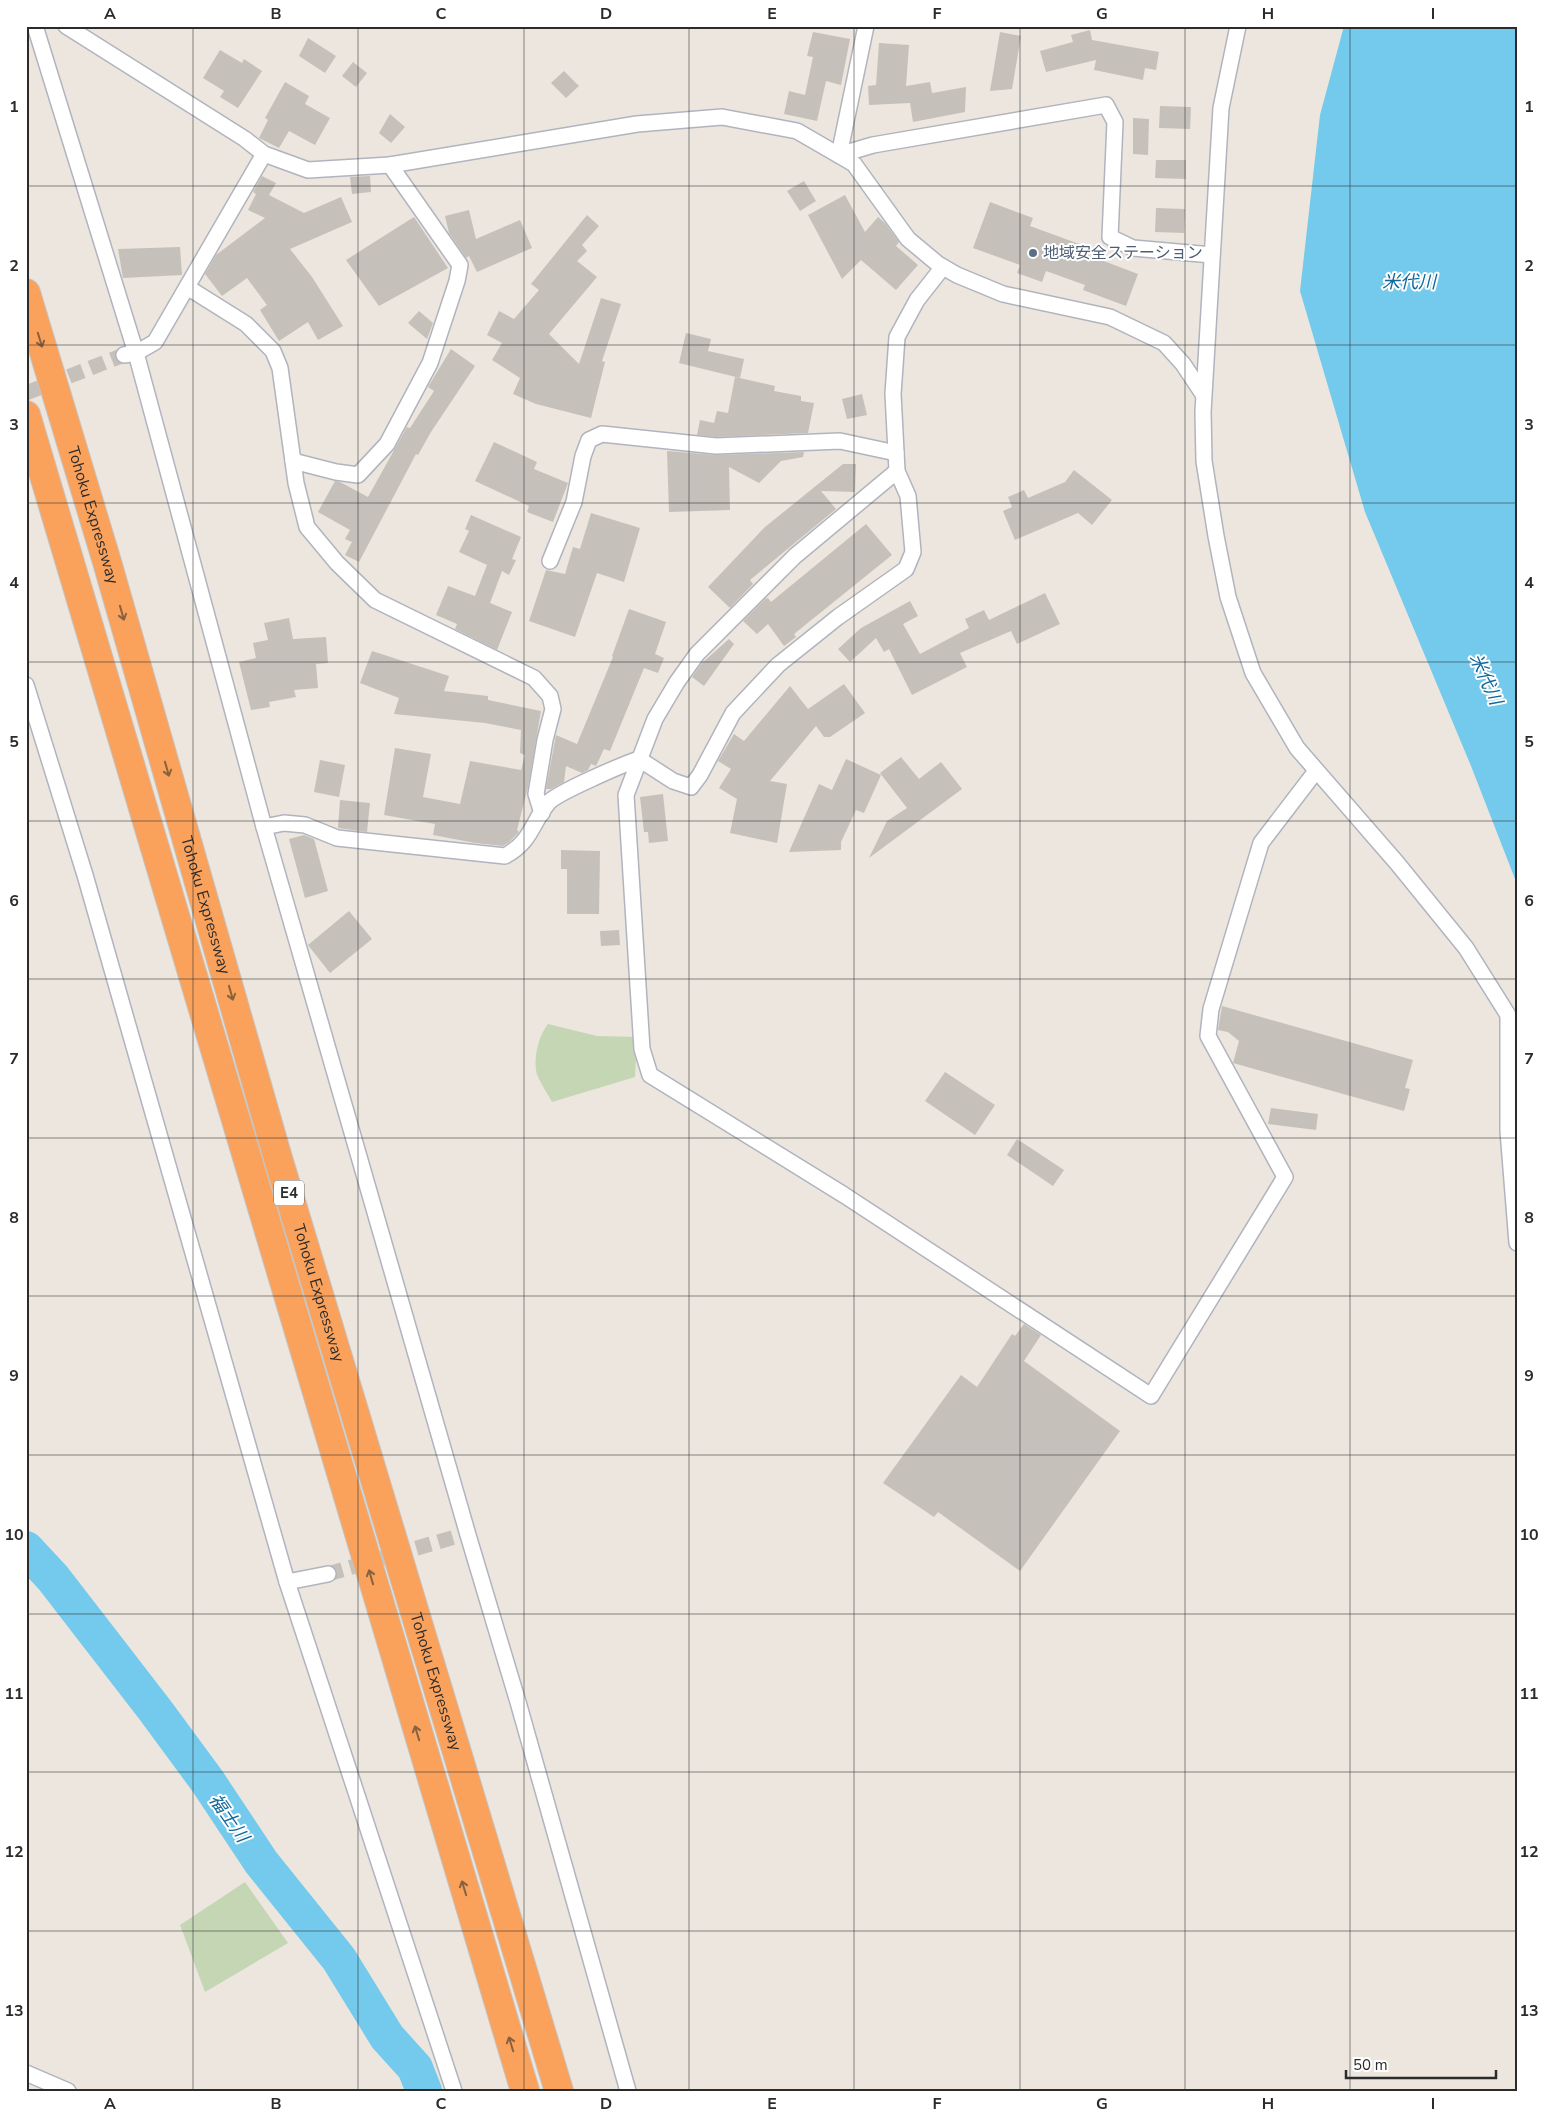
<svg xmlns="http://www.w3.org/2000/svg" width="1543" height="2117" viewBox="0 0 1543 2117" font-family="'Nunito Sans','Noto Sans JP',sans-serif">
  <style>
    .cemetery { fill: #c5d6b5 }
    .water { fill: #73caec }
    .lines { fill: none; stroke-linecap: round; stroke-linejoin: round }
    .river { stroke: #73caec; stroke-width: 36 }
    .building { fill: #c5c0b9 }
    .street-tunnel { stroke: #c5c1ba; stroke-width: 15; stroke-dasharray: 15 8; stroke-linecap: butt }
    .street-casing { stroke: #b1b4be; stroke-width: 18 }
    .highway-casing { stroke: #c4c4c4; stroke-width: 30 }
    .street { stroke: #fff; stroke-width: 15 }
    .highway { stroke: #faa25b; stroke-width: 28 }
    .oneway { stroke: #886141 }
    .grid { fill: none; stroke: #2b2b2b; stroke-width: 1; stroke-opacity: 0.55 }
    .service-dot { fill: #5c6f8a; stroke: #fff; stroke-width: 2 }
    .labels { text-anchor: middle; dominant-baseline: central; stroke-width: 4; stroke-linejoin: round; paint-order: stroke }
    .shield { fill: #fff; stroke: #6b6b6b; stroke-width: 1 }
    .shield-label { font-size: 15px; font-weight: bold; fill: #2b2b2b }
    .service-label { font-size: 16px; fill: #4e5e75; stroke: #fff; text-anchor: start }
    .street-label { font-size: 16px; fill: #2b2b2b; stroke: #fff }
    .water-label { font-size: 18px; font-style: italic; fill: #116899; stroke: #fff }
    .neatline { fill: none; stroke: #2b2b2b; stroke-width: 2 }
    .grid-label { font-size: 16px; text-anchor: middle; font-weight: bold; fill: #2b2b2b }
  </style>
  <rect width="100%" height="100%" fill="#ece6de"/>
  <g class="cemetery">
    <path d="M548,1024L597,1036L637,1037L635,1077L552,1102C548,1094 542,1086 538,1077C532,1061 538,1037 548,1024Z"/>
    <polygon points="245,1882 288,1943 205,1992 180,1925"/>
  </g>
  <polygon class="water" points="1344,26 1517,26 1517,884 1471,766 1365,512 1300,291 1320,115"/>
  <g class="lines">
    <polyline class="river" points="26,1549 53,1578 155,1710 208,1782 261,1862 339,1959 387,2037 415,2068 424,2091"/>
  </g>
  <g class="building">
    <polygon points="1090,30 1092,40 1159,52 1156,70 1145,68 1143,80 1094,70 1096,60 1046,72 1040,51 1073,42 1071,35"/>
    <polygon points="813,32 850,39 841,85 826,81 817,121 784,114 789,91 805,95 813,57 807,56"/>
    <polygon points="1000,32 1021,36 1012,89 990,91"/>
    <polygon points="308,38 336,56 325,73 299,56"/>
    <polygon points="879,43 909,45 906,86 930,82 932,93 966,87 965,112 913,122 910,103 869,105 868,86 876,85"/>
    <polygon points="220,50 242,63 244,59 262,71 238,108 220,97 224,91 203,78"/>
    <polygon points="353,62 367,73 356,87 342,76"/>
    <polygon points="564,71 579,86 566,98 551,83"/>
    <polygon points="285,82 309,96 305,104 330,118 315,145 289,131 279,148 259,138 268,120 265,118"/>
    <polygon points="1160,106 1191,107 1190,129 1159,128"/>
    <polygon points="390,114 405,127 391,143 379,133"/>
    <polygon points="1133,118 1149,119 1148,155 1133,154"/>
    <polygon points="1156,160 1186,160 1186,179 1155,178"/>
    <polygon points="262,176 276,183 269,195 304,213 341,197 352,222 290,249 312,277 343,326 318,340 308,322 279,341 260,310 267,305 247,278 222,296 205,274 216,255 265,218 248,210 256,194 253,192"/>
    <polygon points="370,176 371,192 352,194 350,177"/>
    <polygon points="804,181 816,201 800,211 787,191"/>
    <polygon points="845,195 865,232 878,217 885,223 899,242 896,246 918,265 896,290 861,260 842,279 808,215"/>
    <polygon points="990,202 1033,218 1030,226 1082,245 1080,252 1138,274 1126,306 1083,290 1085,285 1046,271 1042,282 1017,273 1020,265 973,248"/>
    <polygon points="1156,208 1185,209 1184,233 1155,232"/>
    <polygon points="469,210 476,239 520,220 532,248 477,272 469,256 466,258 449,233 445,216"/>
    <polygon points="587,215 599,226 582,245 587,251 577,261 597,277 549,334 579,364 601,298 621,304 602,361 605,362 591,418 536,404 513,394 520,378 492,360 502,343 487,335 499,311 514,319 539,290 531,284"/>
    <polygon points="414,217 448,268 379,306 346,260"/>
    <polygon points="180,247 182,275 123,278 118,249"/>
    <polygon points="419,311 433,323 427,339 408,323"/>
    <polygon points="686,333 711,339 708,351 744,359 740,378 679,363"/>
    <polygon points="451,349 475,366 431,432 418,455 416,454 359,562 345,555 352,542 345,539 350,530 318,512 335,481 340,482 368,497 407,427 410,428 434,391 428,387"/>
    <polygon points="735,377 775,386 774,391 801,396 801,401 814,403 808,433 716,437 697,435 700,420 714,423 717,411 728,413"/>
    <polygon points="862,394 867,415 847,419 842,399"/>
    <polygon points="494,442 537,462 534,469 568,483 553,522 527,512 529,506 475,481"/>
    <polygon points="667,451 716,455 804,452 803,457 781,461 759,483 729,467 730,510 669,512"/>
    <polygon points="843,464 856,464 855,492 821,491 836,509 750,580 753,584 730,608 708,587 765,527"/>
    <polygon points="1074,470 1112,500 1092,525 1078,513 1015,540 1003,511 1012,507 1008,497 1024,490 1028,498 1065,482"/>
    <polygon points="591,513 640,528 624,582 597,573 575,637 529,621 546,570 565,574 573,547 580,549"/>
    <polygon points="471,515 521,537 512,559 516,560 509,575 502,571 490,603 512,612 497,650 455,629 457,624 436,615 448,586 475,596 487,565 459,552 469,531 465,529"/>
    <polygon points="866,524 892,555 794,634 796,637 784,646 768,624 757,634 743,621 765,599 768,598 771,602"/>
    <polygon points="1045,593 1060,624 1017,644 1011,631 960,653 967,667 912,695 889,649 884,652 876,638 850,662 838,649 861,628 910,601 918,616 903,624 920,654 969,628 965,619 984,610 989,620"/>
    <polygon points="629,609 666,622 655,654 664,658 658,673 644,668 610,751 604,749 596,766 591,764 588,770 582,773 566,766 564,782 551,789 546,789 556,735 577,744 613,657 612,656"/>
    <polygon points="289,618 293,639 326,637 328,663 316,664 318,688 294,690 296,697 269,702 270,707 251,710 239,662 256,658 253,643 268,640 264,623"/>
    <polygon points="729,639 734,644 704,686 692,677 702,663"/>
    <polygon points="372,651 449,676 444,691 488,696 488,700 541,711 528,787 517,830 519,832 508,843 503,846 475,843 433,835 435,824 384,815 395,748 431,754 423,797 460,804 470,761 521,770 525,755 520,753 521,730 485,723 394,714 399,698 360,683"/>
    <polygon points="844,684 865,713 830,737 824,737 816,726 770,781 787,784 777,843 730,833 737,799 719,788 731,769 718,761 734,734 744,741 790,686 808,709"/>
    <polygon points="901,757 919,779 941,762 962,789 869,858 887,821 907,808 880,773"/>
    <polygon points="846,759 881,775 864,813 856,810 841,842 841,850 789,852 819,784 832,790"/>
    <polygon points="320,760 345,765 339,797 314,792"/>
    <polygon points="663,794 668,841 649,843 648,832 644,832 640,797"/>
    <polygon points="340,800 370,803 367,832 338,828"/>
    <polygon points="304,835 314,839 328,891 305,898 289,839"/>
    <polygon points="561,850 600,851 599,914 567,914 567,869 561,869"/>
    <polygon points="349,911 372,939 330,973 308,945"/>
    <polygon points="619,930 620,945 601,946 600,931"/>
    <polygon points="1222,1006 1413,1060 1405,1088 1410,1089 1404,1111 1233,1063 1239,1041 1228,1032 1218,1030"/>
    <polygon points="945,1072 995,1105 975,1135 925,1101"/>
    <polygon points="1271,1108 1318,1114 1316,1130 1268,1124"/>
    <polygon points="1017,1139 1064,1170 1053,1186 1007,1155"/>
    <polygon points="1024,1324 1041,1335 1024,1361 1120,1431 1020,1571 938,1512 934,1517 883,1483 961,1375 977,1387 1012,1334 1015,1336"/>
  </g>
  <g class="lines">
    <g class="street-tunnel">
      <polyline points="26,393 124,355"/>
      <polyline points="328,1574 455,1537"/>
    </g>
    <g class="street-casing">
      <g id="street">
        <polyline points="35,26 136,353 264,827 468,1535 518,1702 628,2091"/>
        <polyline points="66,26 245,139 264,154 308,170 390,165 637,124 722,117 797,131 854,164 908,239 938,264 957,275 1003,294 1110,317 1164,343 1183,364 1203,394"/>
        <polyline points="866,26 839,155 873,145 1106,105 1115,122 1110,237 1133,248 1212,255"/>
        <polyline points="1238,26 1221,108 1203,412 1204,461 1216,536 1228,597 1253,673 1297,748 1397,863 1466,948 1508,1015 1508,1131 1517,1243"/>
        <polyline points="187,287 246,324 273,351 280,368 296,483 307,527 337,563 375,600 534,678 550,696 553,709 545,740 536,794 542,813"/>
        <polyline points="124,355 136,353 155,342 264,154"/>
        <polyline points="293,461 336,472 358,475 387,444 430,363 457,281 460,265 390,165"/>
        <polyline points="897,471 795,556 697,654 677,682 655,719 626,795 642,1049 650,1075 844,1195 1151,1396 1285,1177 1208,1036 1211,1009 1261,843 1316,771"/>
        <polyline points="550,561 574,502 583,456 589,440 602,434 716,446 840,441 896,453"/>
        <polyline points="26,685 85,875 287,1582 454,2091"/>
        <path d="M264,827L284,823L305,825L337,838L505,856C532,841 531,824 548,803C556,793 624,764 639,759L673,781L691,787L700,775L733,713L778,665L838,617L906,569L913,552L908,496L897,471L893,394L897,337L917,300L943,267"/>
        <polyline points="287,1582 328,1574"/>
        <polyline points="26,2073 68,2091"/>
      </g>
    </g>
    <g class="highway-casing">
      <g id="highway">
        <path id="s1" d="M26,293L107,562L277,1155L559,2091"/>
        <polyline points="26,415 525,2091"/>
      </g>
    </g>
    <use href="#street" class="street"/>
    <use href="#highway" class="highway"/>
  </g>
  <defs><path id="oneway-shaft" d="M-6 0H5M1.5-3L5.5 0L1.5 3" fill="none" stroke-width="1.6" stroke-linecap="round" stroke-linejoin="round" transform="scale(1.25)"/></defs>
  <g class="oneway">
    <use href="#oneway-shaft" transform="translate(40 340) rotate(73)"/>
    <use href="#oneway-shaft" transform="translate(122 613) rotate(74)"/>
    <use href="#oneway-shaft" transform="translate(167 769) rotate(74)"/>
    <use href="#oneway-shaft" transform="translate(231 993) rotate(74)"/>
    <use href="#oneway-shaft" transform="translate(371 1577) rotate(-106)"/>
    <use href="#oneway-shaft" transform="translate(417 1733) rotate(-107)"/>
    <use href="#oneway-shaft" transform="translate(464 1888) rotate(-107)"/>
    <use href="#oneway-shaft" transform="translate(511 2044) rotate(-107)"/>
  </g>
  <path class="grid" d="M193,26V2091M358,26V2091M524,26V2091M689,26V2091M854,26V2091M1020,26V2091M1185,26V2091M1350,26V2091M26,186H1517M26,345H1517M26,503H1517M26,662H1517M26,821H1517M26,979H1517M26,1138H1517M26,1296H1517M26,1455H1517M26,1614H1517M26,1772H1517M26,1931H1517"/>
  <circle class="service-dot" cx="1033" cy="253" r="5"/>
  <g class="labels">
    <rect class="shield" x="274" y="1180.5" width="30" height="25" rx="4"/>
    <g class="shield-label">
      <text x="289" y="1193">E4</text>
    </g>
    <g class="service-label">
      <text x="1043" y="253">地域安全ステーション</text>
    </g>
    <g class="street-label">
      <text stroke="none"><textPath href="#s1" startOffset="232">Tohoku Expressway</textPath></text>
      <text stroke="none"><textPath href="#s1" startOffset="638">Tohoku Expressway</textPath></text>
      <text stroke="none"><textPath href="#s1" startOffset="1042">Tohoku Expressway</textPath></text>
      <text stroke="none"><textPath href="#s1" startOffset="1448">Tohoku Expressway</textPath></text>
    </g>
    <g class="water-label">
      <text x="1409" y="282">米代川</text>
      <text transform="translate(1486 679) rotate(66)">米代川</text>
      <text transform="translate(229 1818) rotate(55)">福士川</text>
    </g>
  </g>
  <rect width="1543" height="2117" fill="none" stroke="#ffffff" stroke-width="55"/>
  <path d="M1346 2070v8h150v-8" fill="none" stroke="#2b2b2b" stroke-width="2.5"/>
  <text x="1353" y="2070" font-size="15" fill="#2b2b2b" stroke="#ffffff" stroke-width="4" paint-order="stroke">50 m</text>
  <rect x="28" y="28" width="1488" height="2062" class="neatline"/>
  <g class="grid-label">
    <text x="110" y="19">A</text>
    <text x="276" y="19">B</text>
    <text x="441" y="19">C</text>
    <text x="606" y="19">D</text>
    <text x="772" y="19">E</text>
    <text x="937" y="19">F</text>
    <text x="1102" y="19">G</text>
    <text x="1268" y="19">H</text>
    <text x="1433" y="19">I</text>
    <text x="14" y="112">1</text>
    <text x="1529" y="112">1</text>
    <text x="14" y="271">2</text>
    <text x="1529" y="271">2</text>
    <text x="14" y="430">3</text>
    <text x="1529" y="430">3</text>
    <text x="14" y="588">4</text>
    <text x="1529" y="588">4</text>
    <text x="14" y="747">5</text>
    <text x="1529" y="747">5</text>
    <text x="14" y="906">6</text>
    <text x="1529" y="906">6</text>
    <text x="14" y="1064">7</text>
    <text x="1529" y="1064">7</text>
    <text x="14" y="1223">8</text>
    <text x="1529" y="1223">8</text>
    <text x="14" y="1381">9</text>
    <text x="1529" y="1381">9</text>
    <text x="14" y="1540">10</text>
    <text x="1529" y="1540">10</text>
    <text x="14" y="1699">11</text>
    <text x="1529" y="1699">11</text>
    <text x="14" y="1857">12</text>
    <text x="1529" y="1857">12</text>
    <text x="14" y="2016">13</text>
    <text x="1529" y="2016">13</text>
    <text x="110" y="2109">A</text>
    <text x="276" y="2109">B</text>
    <text x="441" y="2109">C</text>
    <text x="606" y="2109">D</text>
    <text x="772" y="2109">E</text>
    <text x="937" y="2109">F</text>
    <text x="1102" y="2109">G</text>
    <text x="1268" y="2109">H</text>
    <text x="1433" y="2109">I</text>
  </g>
</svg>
